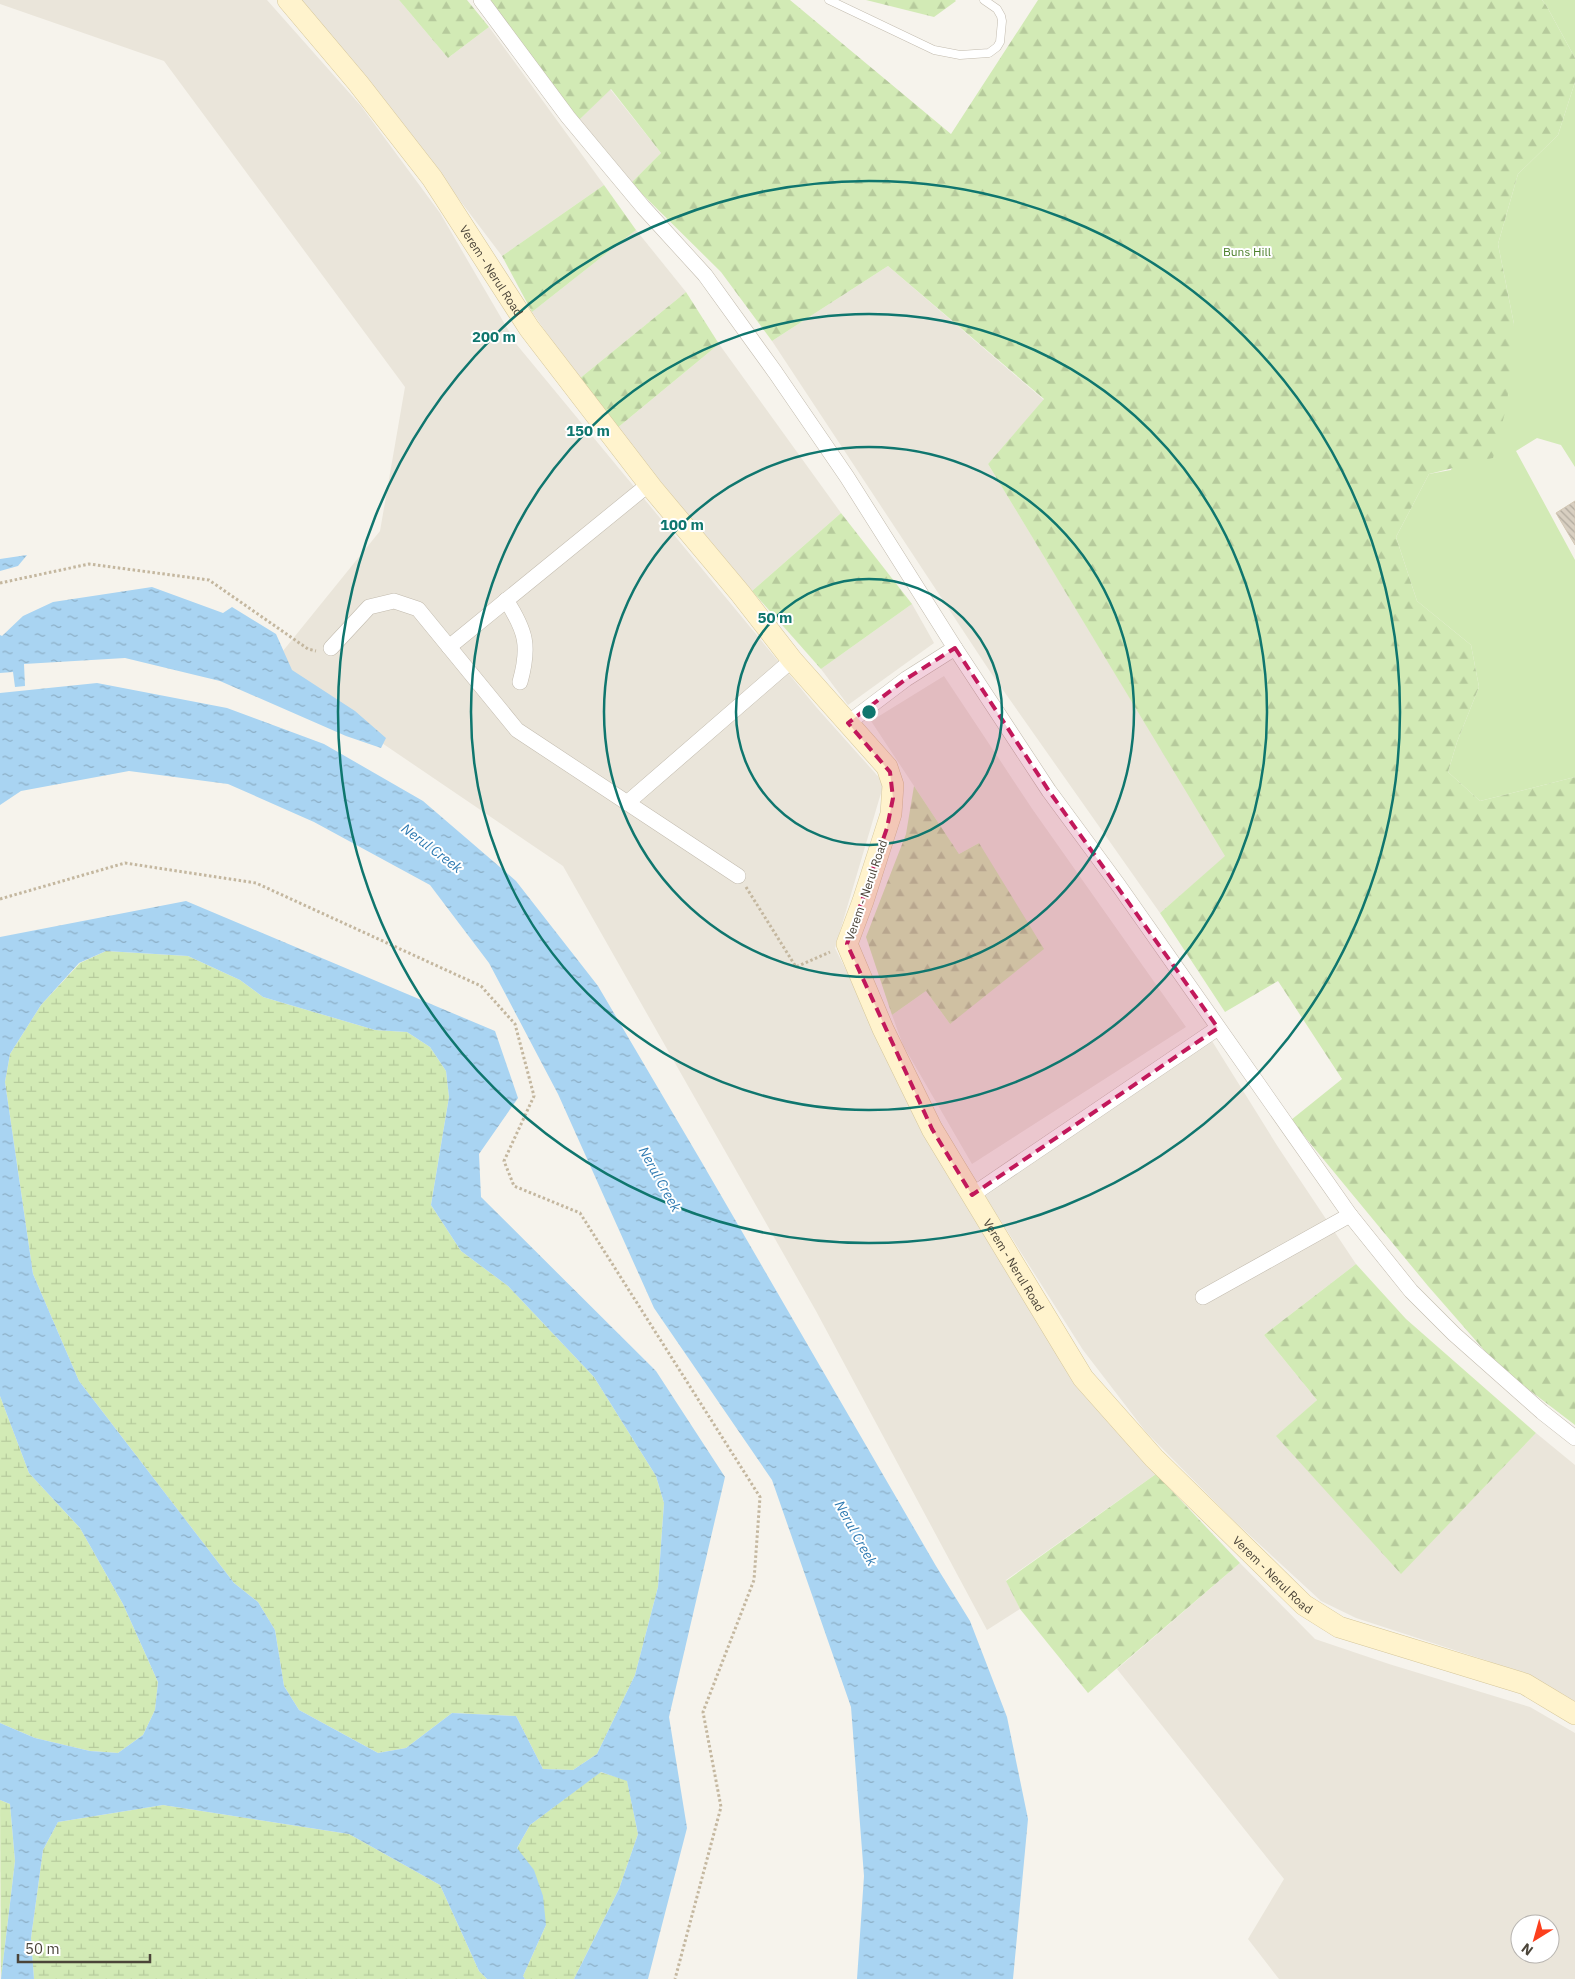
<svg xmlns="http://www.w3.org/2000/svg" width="1575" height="1979" viewBox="0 0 1575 1979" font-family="'IBM Plex Sans',sans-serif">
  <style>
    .residential { fill: #eae5da; fill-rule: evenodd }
    .grass { fill: #d2eab5 }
    .forest { fill: url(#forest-firs) }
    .wetland { fill: url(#wetland-marsh) }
    .water { fill: url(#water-ripples); fill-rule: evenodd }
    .building { fill: url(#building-back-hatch); stroke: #d3c7b4 }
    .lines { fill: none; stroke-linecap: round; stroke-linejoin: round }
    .lane-casing { stroke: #c2bbae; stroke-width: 9 }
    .street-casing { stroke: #c2bbae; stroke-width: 16 }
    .secondary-casing { stroke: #d6c79b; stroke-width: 22 }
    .path { stroke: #c4b79f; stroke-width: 3; stroke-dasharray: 2.5 2.5; stroke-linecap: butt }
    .lane { stroke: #fff; stroke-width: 8 }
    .street { stroke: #fff; stroke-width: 15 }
    .secondary { stroke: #fff3cd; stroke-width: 21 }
    .marked { fill: #c2185b; fill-opacity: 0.2; stroke: #c2185b; stroke-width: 4; stroke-dasharray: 10 6; stroke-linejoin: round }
    .ring { fill: none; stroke: #0f766e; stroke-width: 2.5 }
    .labels { text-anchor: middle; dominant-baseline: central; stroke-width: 4; stroke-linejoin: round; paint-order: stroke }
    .park-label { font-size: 12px; fill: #4a7f2a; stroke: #fff }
    .street-label { font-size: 12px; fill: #4b4439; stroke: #fff }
    .water-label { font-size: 14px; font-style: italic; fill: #2e7ab2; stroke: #fff }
    .centre { fill: #0f766e; stroke: #fff; stroke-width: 2.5 }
    .ring-label { font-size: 15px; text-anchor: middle; font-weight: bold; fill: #0f766e; stroke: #fff; stroke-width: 4; stroke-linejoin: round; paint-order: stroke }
  </style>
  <defs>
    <pattern id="forest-firs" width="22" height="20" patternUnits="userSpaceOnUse" patternTransform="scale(1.25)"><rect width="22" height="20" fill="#d2eab5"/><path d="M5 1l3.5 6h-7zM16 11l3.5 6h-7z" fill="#b6ca9c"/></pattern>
    <pattern id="wetland-marsh" width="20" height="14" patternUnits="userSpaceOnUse" patternTransform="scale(1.25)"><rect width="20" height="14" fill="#d2eab5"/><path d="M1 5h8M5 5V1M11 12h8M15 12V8" fill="none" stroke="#b6ca9c"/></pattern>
    <pattern id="water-ripples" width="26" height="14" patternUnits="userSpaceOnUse" patternTransform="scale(1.25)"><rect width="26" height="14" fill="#a9d4f2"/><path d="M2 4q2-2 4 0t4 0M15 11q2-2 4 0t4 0" fill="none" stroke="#8caec5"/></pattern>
    <pattern id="building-back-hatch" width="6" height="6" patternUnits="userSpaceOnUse" patternTransform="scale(1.25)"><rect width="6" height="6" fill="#d8cfc1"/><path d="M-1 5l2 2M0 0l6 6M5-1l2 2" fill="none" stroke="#b1aa9e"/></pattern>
  </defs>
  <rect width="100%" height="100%" fill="#f6f3ec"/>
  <g class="residential">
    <polygon points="0,0 267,0 361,106 440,213 517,345 817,708 884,783 835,948 937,1152 1073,1382 1156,1474 1006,1580 1020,1609 987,1630 816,1311 563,866 270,667 380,531 405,387 164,61 0,4"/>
    <polygon points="300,0 399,0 448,58 489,27 604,185 502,256 377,91"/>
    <polygon points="610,89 661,153 631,183 578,121"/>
    <polygon points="636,230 686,292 579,379 532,312"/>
    <polygon points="888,266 1044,400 988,464 1226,856 1160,913 991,673 772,341"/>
    <polygon points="719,344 841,513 752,591 616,429"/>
    <polygon points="912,604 934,643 848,705 821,669"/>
    <polygon points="944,676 1033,810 1186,1027 972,1164 903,1045 892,1015 926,991 950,1024 979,843 959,854 871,721"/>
    <polygon points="1212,1041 1278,1147 1356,1264 1264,1335 1317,1400 1277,1436 1401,1573 1536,1433 1575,1465 1575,1709 1488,1661 1356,1618 1321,1601 1231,1518 1146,1432 1083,1350 985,1196"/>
    <path d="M1240,1563L1315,1639L1389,1664L1530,1707L1575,1733V1979H1279L1248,1939L1284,1879L1117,1669ZM1520,1924H1550V1954H1520Z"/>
  </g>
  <g class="grass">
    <polygon points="1542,0 1575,0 1575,58 1546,5"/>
    <polygon points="1575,82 1575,467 1561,445 1537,438 1516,451 1575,560 1575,777 1480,801 1448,772 1457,742 1479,687 1471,645 1417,601 1396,537 1429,474 1451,470 1514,324 1498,244 1518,174 1558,135"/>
  </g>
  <g class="forest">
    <polygon points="399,0 467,0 489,27 448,58"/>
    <polygon points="489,0 790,0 951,134 1038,0 1542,0 1546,5 1575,58 1575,82 1558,135 1518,174 1498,244 1514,324 1507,405 1493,458 1429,474 1396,537 1417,601 1471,645 1479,687 1457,742 1448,772 1480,801 1575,777 1575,1425 1498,1366 1428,1286 1291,1120 1342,1079 1278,981 1225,1012 1160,913 1225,856 988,464 1044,399 888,266 772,341 721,272 631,183 661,153 611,89 578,121"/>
    <polygon points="866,0 955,0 956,1 934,17"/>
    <polygon points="604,185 636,230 532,312 502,256"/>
    <polygon points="686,292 719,344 616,429 579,379"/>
    <polygon points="841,513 912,604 821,669 752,591"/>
    <polygon points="914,786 959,854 979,843 1044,949 950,1024 926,991 892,1015 866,937 906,834"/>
    <polygon points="1356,1264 1406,1319 1536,1433 1401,1574 1276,1436 1317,1400 1264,1335"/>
    <polygon points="1156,1474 1240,1563 1088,1693 1020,1609 1006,1581"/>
  </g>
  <g class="wetland">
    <polygon points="106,951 188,956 240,980 263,997 375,1030 407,1032 430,1047 446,1071 449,1097 431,1205 461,1251 508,1286 594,1377 656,1476 664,1503 658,1587 635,1675 597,1754 573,1770 543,1769 516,1716 452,1713 406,1748 378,1753 299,1710 284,1686 275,1630 258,1602 234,1583 79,1381 33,1274 5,1082 10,1054 41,1005 80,963"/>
    <polygon points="0,1396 29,1473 80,1528 123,1604 158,1682 155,1710 143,1735 118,1753 90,1751 35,1738 0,1723"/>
    <polygon points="600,1772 627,1780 638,1834 619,1889 574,1979 525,1979 523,1976 546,1925 517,1848 530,1825"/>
    <polygon points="0,1800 10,1804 15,1861 1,1979"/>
    <polygon points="163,1805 349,1834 440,1885 479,1971 487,1979 34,1979 31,1938 43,1850 58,1822"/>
  </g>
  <g class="water">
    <polygon points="27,555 18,566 0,571 0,559"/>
    <polygon points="152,587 223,613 232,607 276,634 292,670 355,711 386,738 381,748 346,736 220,681 125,658 24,664 25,686 15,687 13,672 0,673 0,635 2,636 23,616 53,602"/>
    <polygon points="97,683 227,708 324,744 423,801 516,881 598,986 701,1161 936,1566 970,1621 1007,1717 1028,1819 1013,1979 857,1979 864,1876 851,1707 772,1480 654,1308 558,1094 489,963 430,885 314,822 228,784 129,771 21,791 0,805 0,693"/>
    <path d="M186,901L495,1031L518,1098L479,1154L481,1197L656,1371L725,1477L669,1717L687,1828L648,1979H574L619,1889L638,1834L627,1781L601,1772L530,1825L517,1848L534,1870L543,1896L546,1925L523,1976L525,1979H487L479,1971L440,1885L349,1834L163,1805L58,1822L43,1850L31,1938L34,1979H1L15,1861L10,1804L0,1800V1723L35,1738L90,1751L118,1753L143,1735L155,1710L158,1682L123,1604L80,1528L29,1473L0,1396V937ZM106,951L188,956L240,980L263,997L375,1030L407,1032L430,1047L446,1071L449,1097L431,1205L461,1251L508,1286L594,1377L656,1476L664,1503L658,1587L635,1675L597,1754L573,1770L543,1769L516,1716L452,1713L406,1748L378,1753L299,1710L284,1686L275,1630L258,1602L234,1583L79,1381L33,1274L5,1082L10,1054L41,1005L79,963Z"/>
  </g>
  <polygon class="building" points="1575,501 1575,545 1556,513"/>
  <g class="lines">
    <g class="lane-casing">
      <polyline id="lane" points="829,0 934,50 960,55 989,53 997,47 1000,42 1002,21 1001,16 997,9 984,0"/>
    </g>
    <g class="street-casing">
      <g id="street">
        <polyline points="481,0 568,117 643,207 705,275 775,372 847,477 955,648 1049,791 1119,886 1350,1215 1411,1291 1454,1334 1542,1412 1575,1438"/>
        <path d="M506,600C526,631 530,646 520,682"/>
        <polyline points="449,647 649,484"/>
        <polyline points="331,648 369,607 394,601 418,609 517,730 738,876"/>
        <polyline points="848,723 906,679 955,648"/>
        <polyline points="627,803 792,660"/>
        <polyline points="972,1195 1218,1028"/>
        <polyline points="1203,1297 1350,1215"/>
      </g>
    </g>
    <g class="secondary-casing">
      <g id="secondary">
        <path id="s1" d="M288,0L358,83L432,178L529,328L652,488L740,593L792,660L887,767L893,785L891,814L863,901L847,944L883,1029L932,1129L1083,1378L1154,1458L1304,1605L1339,1627L1525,1684L1575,1714"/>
      </g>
    </g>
    <g class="path">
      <polyline points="0,583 89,564 209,580 308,649 316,651"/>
      <polyline points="746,887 796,967 830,952"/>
      <polyline points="0,899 125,863 256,883 481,986 515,1024 534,1096 504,1161 514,1186 580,1213 760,1497 754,1580 703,1712 721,1807 675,1979"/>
    </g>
    <use href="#lane" class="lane"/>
    <use href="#street" class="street"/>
    <use href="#secondary" class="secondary"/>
  </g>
  <path class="marked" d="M955,648L1049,791L1218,1028L972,1195L932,1129L847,944L887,828L893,798L890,772L848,723L906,679Z"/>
  <g class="ring">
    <circle cx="869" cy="712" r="133"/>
    <circle cx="869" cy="712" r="265"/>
    <circle cx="869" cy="712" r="398"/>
    <circle cx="869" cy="712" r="531"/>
  </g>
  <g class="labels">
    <g class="park-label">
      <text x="1247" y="251">Buns Hill</text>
    </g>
    <g class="street-label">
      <text stroke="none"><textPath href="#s1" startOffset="339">Verem - Nerul Road</textPath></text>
      <text transform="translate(866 890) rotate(-71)">Verem - Nerul Road</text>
      <text stroke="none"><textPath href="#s1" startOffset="1522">Verem - Nerul Road</textPath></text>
      <text stroke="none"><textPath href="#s1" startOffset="1928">Verem - Nerul Road</textPath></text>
    </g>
    <g class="water-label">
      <text transform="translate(432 848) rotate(37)">Nerul Creek</text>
      <text transform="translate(660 1179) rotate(61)">Nerul Creek</text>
      <text transform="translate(856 1533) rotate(61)">Nerul Creek</text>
    </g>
  </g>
  <circle cx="869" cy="712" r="8" class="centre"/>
  <g class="ring-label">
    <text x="494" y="342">200 m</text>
    <text x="588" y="436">150 m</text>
    <text x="682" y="530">100 m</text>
    <text x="775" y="623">50 m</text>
  </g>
  <g transform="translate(1535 1939) rotate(217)"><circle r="24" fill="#ffffff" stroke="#b7b4b0"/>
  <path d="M0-4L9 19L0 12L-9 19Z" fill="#fc3f1d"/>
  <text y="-8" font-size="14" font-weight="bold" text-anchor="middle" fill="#4b4439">N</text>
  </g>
  <path d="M18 1954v8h132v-8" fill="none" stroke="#4b4439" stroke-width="2.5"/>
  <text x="25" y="1954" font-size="15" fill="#4b4439" stroke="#ffffff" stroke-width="4" paint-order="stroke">50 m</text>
</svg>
